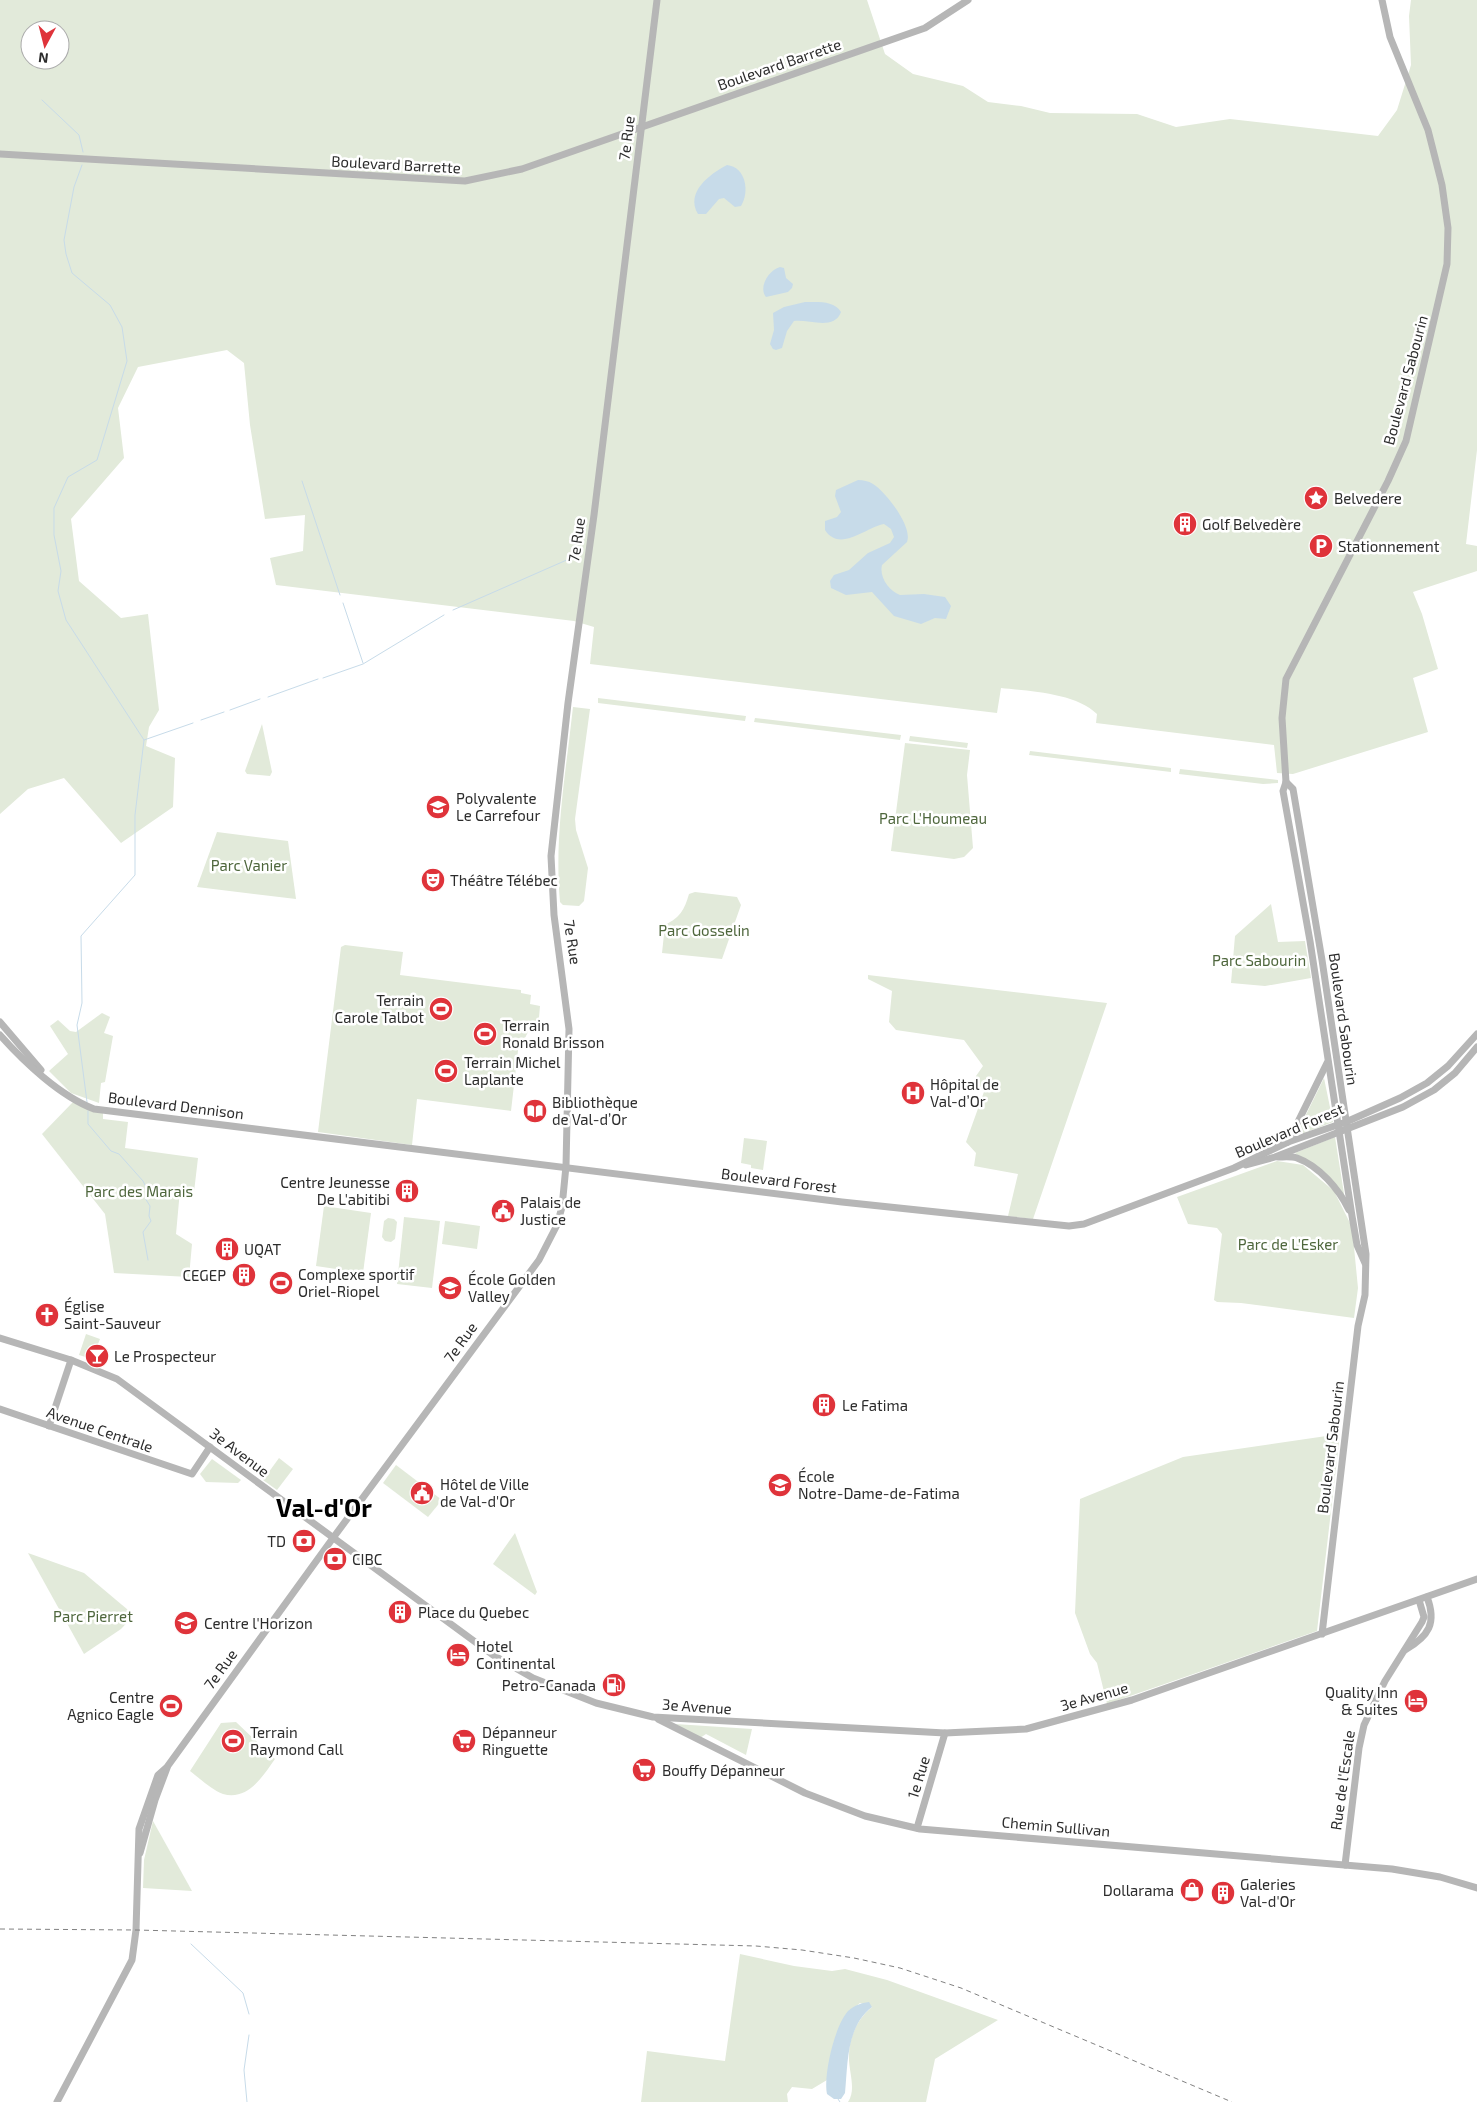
<svg xmlns="http://www.w3.org/2000/svg" width="1477" height="2102" viewBox="0 0 1477 2102" font-family="'Exo 2',sans-serif">
  <style>
    .green { fill: #e2eada; fill-rule: evenodd }
    .water { fill: #c7dbe9 }
    .lines { fill: none; stroke-linecap: round; stroke-linejoin: round }
    .stream { stroke: #c7dbe9; stroke-width: 1 }
    .secondary { stroke: #b6b6b6; stroke-width: 7 }
    .rail { stroke: #818181; stroke-width: 1; stroke-dasharray: 5 4; stroke-linecap: butt }
    .labels { text-anchor: middle; dominant-baseline: central; stroke-width: 5; stroke-linejoin: round; paint-order: stroke }
    .street-label { font-size: 15px; fill: #2c2c2c; stroke: #fff }
    .poi-label { font-size: 15px; fill: #2c2c2c; stroke: #fff; text-anchor: start }
    .park-label { font-size: 15px; fill: #4e663c; stroke: #fff }
    .town-label { font-size: 25px; font-weight: bold; fill: #000; stroke: #fff }
  </style>
  <rect width="100%" height="100%" fill="#fff"/>
  <g class="green">
    <path d="M0,0H867L885,54L913,74L963,86L988,102L1021,106L1050,113L1137,114L1176,127L1230,119L1378,136L1397,110L1411,65L1409,16L1411,0H1477V450L1466,544L1477,546V571L1413,592L1422,614L1438,669L1413,678L1428,732L1293,774L1277,773L1274,745L1096,723L1097,714C1076,693 1029,691 1001,688L997,713L590,664L594,627L574,621L276,585L270,558L303,551L305,515L265,519L250,425L244,363L227,350L138,367L118,408L124,458L71,519L79,581L121,618L148,614L159,710L149,727L146,746L175,758L173,807L121,843L64,778L28,789L0,814ZM30,30H60V60H30Z"/>
    <polygon points="598,698 746,716 745,721 598,703"/>
    <path d="M573,707L590,709L575,819L576,830L588,868L584,901L579,906L563,905L560,902C554,836 566,772 573,707Z"/>
    <polygon points="755,718 901,735 900,740 754,722"/>
    <polygon points="262,724 272,772 270,776 247,774 245,771"/>
    <polygon points="910,736 968,743 967,748 909,741"/>
    <polygon points="905,743 970,750 967,775 973,848 964,857 954,859 891,851"/>
    <polygon points="1030,751 1171,768 1171,772 1029,755"/>
    <polygon points="1180,769 1278,780 1278,783 1263,784 1179,774"/>
    <polygon points="217,832 288,841 296,899 197,887"/>
    <path d="M695,892L737,897L741,905L722,959L662,953L665,925C680,917 684,911 689,894Z"/>
    <polygon points="1271,904 1278,942 1305,941 1311,978 1265,986 1231,983 1235,936"/>
    <polygon points="345,945 403,952 400,975 521,990 521,993 531,995 530,1004 540,1006 538,1029 529,1030 523,1042 519,1042 511,1111 417,1099 412,1145 318,1132 341,947"/>
    <polygon points="868,975 1107,1003 1033,1219 1008,1216 1018,1174 974,1166 976,1153 966,1142 985,1089 974,1088 976,1076 983,1066 964,1040 896,1030 889,1022 892,991 868,979"/>
    <polygon points="102,1013 110,1017 104,1033 113,1036 105,1082 101,1083 99,1103 71,1093 49,1071 68,1054 50,1026 58,1020 70,1031 76,1032"/>
    <polygon points="1324,1078 1333,1122 1299,1135 1297,1133"/>
    <polygon points="74,1101 103,1110 103,1119 128,1122 125,1148 198,1158 194,1192 180,1190 176,1234 192,1244 189,1277 114,1273 105,1214 42,1134"/>
    <polygon points="1335,1137 1345,1200 1335,1186 1295,1153"/>
    <polygon points="744,1138 767,1141 763,1170 751,1168 751,1165 741,1163"/>
    <polygon points="1277,1161 1303,1165 1334,1191 1352,1227 1358,1288 1354,1318 1241,1303 1217,1302 1214,1300 1222,1234 1217,1228 1188,1224 1177,1197"/>
    <polygon points="324,1206 371,1213 363,1273 316,1266"/>
    <polygon points="404,1217 440,1221 432,1288 397,1284"/>
    <polygon points="388,1218 394,1219 397,1222 395,1239 391,1242 385,1241 382,1237 384,1221"/>
    <polygon points="445,1221 480,1226 477,1249 442,1244"/>
    <polygon points="86,1334 100,1339 92,1359 79,1355"/>
    <polygon points="1340,1434 1317,1631 1107,1704 1097,1663 1090,1654 1075,1613 1080,1499 1183,1457"/>
    <polygon points="279,1458 293,1469 277,1490 263,1480"/>
    <polygon points="212,1459 241,1480 238,1483 206,1482 200,1474"/>
    <polygon points="396,1465 442,1500 428,1517 383,1483"/>
    <polygon points="515,1533 537,1592 535,1595 493,1564"/>
    <polygon points="28,1553 84,1573 134,1615 121,1629 84,1654"/>
    <path d="M236,1722L275,1759C263,1776 248,1801 223,1794C212,1790 199,1778 190,1771L221,1723Z"/>
    <polygon points="675,1724 752,1729 746,1755 706,1734 700,1738"/>
    <polygon points="153,1821 192,1891 143,1888 144,1860"/>
    <path d="M740,1954L794,1966L832,1971L845,1969L887,1980L998,2020L935,2059L926,2102H848C857,2089 848,2070 849,2055C849,2037 858,2018 872,2007L860,2003C835,2022 831,2051 827,2080L812,2089L792,2087L787,2094L788,2102H641L647,2051L725,2061Z"/>
  </g>
  <g class="water">
    <path d="M727,165C746,167 750,192 741,206L735,207L724,198L719,199L706,214H698C685,192 710,174 727,165Z"/>
    <path d="M780,267L784,268L786,278L793,284L792,288L788,292L766,297C758,287 769,270 780,267Z"/>
    <path d="M805,302C817,302 834,300 841,312C834,331 809,319 794,321L787,331L782,348L776,350L773,349L770,344L774,330L773,313L784,307Z"/>
    <path d="M858,480C864,480 868,481 873,484C886,492 913,527 907,542L882,565C879,577 889,591 900,595L924,594L945,597L951,606L946,619L935,618L921,624L894,616L872,592L846,595L831,588L830,581L834,575L849,570L868,553L890,543L894,537L891,529L884,524C866,527 840,553 825,530V521L837,517L841,512L835,496L836,490Z"/>
    <path d="M869,2002L872,2007C846,2027 848,2063 845,2093L841,2099H834L827,2094C823,2075 835,2025 848,2011C855,2005 861,2003 869,2002Z"/>
  </g>
  <g class="lines">
    <g class="stream">
      <polyline points="42,100 79,135 83,152"/>
      <polyline points="82,165 74,187 64,240 66,254 72,273 110,305 122,327 127,361 97,460 68,477 54,508 54,535 61,571 58,591 66,620 144,740 135,815 135,875 81,936 82,1003 77,1025 87,1102"/>
      <polyline points="302,481 340,595"/>
      <polyline points="343,603 363,663"/>
      <polyline points="453,610 569,559"/>
      <polyline points="323,678 363,664 444,615"/>
      <polyline points="268,697 318,679"/>
      <polyline points="230,710 260,699"/>
      <polyline points="201,720 224,712"/>
      <polyline points="144,740 193,723"/>
      <polyline points="88,1111 88,1124 111,1151 119,1154 143,1181 149,1193 145,1198 150,1206 149,1216 151,1221 143,1232 148,1260"/>
      <polyline points="191,1944 243,1993 249,2014"/>
      <polyline points="838,2099 840,2102"/>
      <polyline points="247,2102 244,2070 249,2035"/>
    </g>
    <g class="secondary">
      <polyline points="0,154 465,181 522,169 925,28 968,0"/>
      <polyline points="1286,782 1293,789 1322,960 1366,1254 1365,1295 1358,1326 1322,1634"/>
      <polyline points="0,1022 41,1070"/>
      <path d="M0,1035C24,1062 60,1096 94,1109L842,1202L1069,1226L1084,1224L1234,1168L1288,1142L1346,1122L1400,1098L1427,1083L1448,1066L1477,1034"/>
      <polyline points="1288,1142 1327,1063"/>
      <path d="M1278,1157C1284,1157 1291,1156 1297,1158C1319,1166 1339,1189 1349,1210"/>
      <polyline points="1246,1165 1275,1157 1403,1107 1434,1090 1455,1073 1477,1047"/>
      <polyline points="1365,1263 1357,1245 1352,1216 1310,941 1283,791 1286,782 1282,718 1286,679 1388,481 1406,441 1447,264 1448,228 1442,185 1428,130 1390,37 1382,0"/>
      <polyline points="0,1338 71,1360 117,1379 493,1655 533,1678 596,1703 653,1717 945,1733 1026,1729 1132,1700 1477,1579"/>
      <polyline points="0,1409 192,1474 210,1447"/>
      <polyline points="49,1426 71,1360"/>
      <path d="M1405,1650C1429,1636 1437,1623 1427,1597"/>
      <polyline points="658,1719 805,1793 865,1816 920,1829 1392,1869 1440,1877 1477,1888"/>
      <polyline points="917,1828 945,1733"/>
      <polyline points="140,1853 155,1800 167,1768"/>
      <polyline points="1345,1865 1359,1748 1364,1725 1385,1681 1422,1622 1424,1617 1419,1600"/>
      <polyline points="57,2102 132,1960 136,1930 139,1829 158,1775 167,1767 333,1538 539,1260 557,1225 562,1207 566,1166 569,1029 554,915 551,856 568,703 594,515 657,0"/>
    </g>
    <polyline class="rail" points="0,1929 136,1930 756,1946 802,1950 854,1958 900,1968 961,1988 1232,2102"/>
  </g>
  <defs>
    <g id="sight-disc" transform="scale(1.25)"><circle r="9.5" fill="#df333a" stroke="#fff"/><path d="M0-6L1.8-2.2L6-1.7L2.9 1.2L3.7 5.4L0 3.3L-3.7 5.4L-2.9 1.2L-6-1.7L-1.8-2.2Z" fill="#fff"/></g>
    <g id="building-disc" transform="scale(1.25)"><circle r="9.5" fill="#df333a" stroke="#fff"/><path d="M-4-6H4V6H1V3H-1V6H-4ZM-2.5-4.3h1.7v1.8h-1.7ZM.8-4.3h1.7v1.8H.8ZM-2.5-1h1.7V.8h-1.7ZM.8-1h1.7V.8H.8Z" fill="#fff"/></g>
    <g id="parking-disc" transform="scale(1.25)"><circle r="9.5" fill="#df333a" stroke="#fff"/><path d="M-3.5-5.5H1a3.5 3.5 0 0 1 0 7H-1V5.5H-3.5ZM-1-3.4V-.6H.8a1.4 1.4 0 0 0 0-2.8Z" fill="#fff"/></g>
    <g id="school-disc" transform="scale(1.25)"><circle r="9.5" fill="#df333a" stroke="#fff"/><path d="M0-5L7-2L0 1L-7-2ZM-4 1L0 2.5L4 1V4Q0 6-4 4Z" fill="#fff"/></g>
    <g id="theatre-disc" transform="scale(1.25)"><circle r="9.5" fill="#df333a" stroke="#fff"/><path d="M-5-5.5Q0-4 5-5.5V0Q5 5 0 6Q-5 5-5 0ZM-3.3-2.5H-1v1.5H-3.3ZM1-2.5H3.3v1.5H1ZM-2.8 1Q0 5.5 2.8 1Z" fill="#fff"/></g>
    <g id="stadium-disc" transform="scale(1.25)"><circle r="9.5" fill="#df333a" stroke="#fff"/><path d="M0-5a6.5 5 0 1 0 0 10a6.5 5 0 1 0 0-10ZM-3.5-1.8h7v3.6h-7Z" fill="#fff"/></g>
    <g id="hospital-disc" transform="scale(1.25)"><circle r="9.5" fill="#df333a" stroke="#fff"/><path d="M-5-5h3v3.5h4V-5h3V5h-3V1.5h-4V5h-3Z" fill="#fff"/></g>
    <g id="library-disc" transform="scale(1.25)"><circle r="9.5" fill="#df333a" stroke="#fff"/><path d="M-6-4Q-3-5.5-.7-3.5V5Q-3 3-6 4ZM6-4Q3-5.5 .7-3.5V5Q3 3 6 4Z" fill="#fff"/></g>
    <g id="civic-disc" transform="scale(1.25)"><circle r="9.5" fill="#df333a" stroke="#fff"/><path d="M-.6-6.5H3V-4.5H.6V-3L4-1V1h2V6H-6V1h2V-1L-.6-3ZM-1.2 2.5V6h2.4V2.5Z" fill="#fff"/></g>
    <g id="church-disc" transform="scale(1.25)"><circle r="9.5" fill="#df333a" stroke="#fff"/><path d="M-1.2-6h2.4v3.5h3.3v2.4h-3.3V6h-2.4V-.1h-3.3v-2.4h3.3Z" fill="#fff"/></g>
    <g id="bar-disc" transform="scale(1.25)"><circle r="9.5" fill="#df333a" stroke="#fff"/><path d="M-6-5H6L.8 .8V4.5H3.5V6h-7V4.5H-.8V.8Z" fill="#fff"/></g>
    <g id="bank-disc" transform="scale(1.25)"><circle r="9.5" fill="#df333a" stroke="#fff"/><path d="M-6-4H6V4H-6ZM0-2.3a2.3 2.3 0 1 0 0 4.6a2.3 2.3 0 1 0 0-4.6Z" fill="#fff"/></g>
    <g id="hotel-disc" transform="scale(1.25)"><circle r="9.5" fill="#df333a" stroke="#fff"/><path d="M-6-4.5h1.5V1H6V5H4.5V3h-9V5H-6ZM-4 0a1.8 1.8 0 1 1 3.6 0ZM.5 0V-2.5h3Q6-2.5 6 0Z" fill="#fff"/></g>
    <g id="fuel-disc" transform="scale(1.25)"><circle r="9.5" fill="#df333a" stroke="#fff"/><path d="M-5.5-6h7V0h2V4h1.3V-2.5L3-4.5l.8-.8L6-3V5H2.5V1h-1V6h-7ZM-4.2-4.7v3.2H.2V-4.7Z" fill="#fff"/></g>
    <g id="supermarket-disc" transform="scale(1.25)"><circle r="9.5" fill="#df333a" stroke="#fff"/><path d="M-6-5.5h2.5l.6 2H6L4.5 2H-2.5L-4.4-4H-6ZM-1.5 3.2a1.3 1.3 0 1 0 .1 0ZM3 3.2a1.3 1.3 0 1 0 .1 0Z" fill="#fff"/></g>
    <g id="shop-disc" transform="scale(1.25)"><circle r="9.5" fill="#df333a" stroke="#fff"/><path d="M-5-2.5h2.3a2.7 3.5 0 0 1 5.4 0H5L5.5 6h-11ZM-1.5-2.5h3a1.5 2.3 0 0 0-3 0Z" fill="#fff"/></g>
  </defs>
  <g fill-rule="evenodd">
    <use href="#sight-disc" x="1316" y="498"/>
    <use href="#building-disc" x="1185" y="524"/>
    <use href="#parking-disc" x="1321" y="546"/>
    <use href="#school-disc" x="438" y="807"/>
    <use href="#theatre-disc" x="433" y="880"/>
    <use href="#stadium-disc" x="441" y="1009"/>
    <use href="#stadium-disc" x="485" y="1034"/>
    <use href="#stadium-disc" x="446" y="1071"/>
    <use href="#hospital-disc" x="913" y="1093"/>
    <use href="#library-disc" x="535" y="1111"/>
    <use href="#building-disc" x="407" y="1191"/>
    <use href="#civic-disc" x="503" y="1211"/>
    <use href="#building-disc" x="227" y="1249"/>
    <use href="#building-disc" x="244" y="1275"/>
    <use href="#stadium-disc" x="281" y="1283"/>
    <use href="#school-disc" x="450" y="1288"/>
    <use href="#church-disc" x="47" y="1315"/>
    <use href="#bar-disc" x="97" y="1356"/>
    <use href="#building-disc" x="824" y="1405"/>
    <use href="#school-disc" x="780" y="1485"/>
    <use href="#civic-disc" x="422" y="1493"/>
    <use href="#bank-disc" x="304" y="1541"/>
    <use href="#bank-disc" x="335" y="1559"/>
    <use href="#building-disc" x="400" y="1612"/>
    <use href="#school-disc" x="186" y="1623"/>
    <use href="#hotel-disc" x="458" y="1655"/>
    <use href="#fuel-disc" x="614" y="1685"/>
    <use href="#hotel-disc" x="1416" y="1701"/>
    <use href="#stadium-disc" x="171" y="1706"/>
    <use href="#stadium-disc" x="233" y="1741"/>
    <use href="#supermarket-disc" x="464" y="1741"/>
    <use href="#supermarket-disc" x="644" y="1770"/>
    <use href="#shop-disc" x="1192" y="1890"/>
    <use href="#building-disc" x="1223" y="1893"/>
  </g>
  <g class="labels">
    <g class="street-label">
      <text transform="translate(779 64) rotate(-19)">Boulevard Barrette</text>
      <text transform="translate(626 138) rotate(-83)">7e Rue</text>
      <text transform="translate(396 164) rotate(3)">Boulevard Barrette</text>
      <text transform="translate(1405 380) rotate(-75)">Boulevard Sabourin</text>
      <text transform="translate(576 540) rotate(-82)">7e Rue</text>
      <text transform="translate(573 942) rotate(81)">7e Rue</text>
      <text transform="translate(1344 1019) rotate(82)">Boulevard Sabourin</text>
      <text transform="translate(176 1105) rotate(7)">Boulevard Dennison</text>
      <text transform="translate(1289 1130) rotate(-23)">Boulevard Forest</text>
      <text transform="translate(779 1180) rotate(7)">Boulevard Forest</text>
      <text transform="translate(460 1342) rotate(-54)">7e Rue</text>
      <text transform="translate(100 1429) rotate(19)">Avenue Centrale</text>
      <text transform="translate(1330 1447) rotate(-83)">Boulevard Sabourin</text>
      <text transform="translate(240 1452) rotate(37)">3e Avenue</text>
      <text transform="translate(220 1669) rotate(-54)">7e Rue</text>
      <text transform="translate(1094 1696) rotate(-16)">3e Avenue</text>
      <text transform="translate(697 1706) rotate(4)">3e Avenue</text>
      <text transform="translate(918 1777) rotate(-73)">1e Rue</text>
      <text transform="translate(1342 1780) rotate(-82)">Rue de l'Escale</text>
      <text transform="translate(1056 1826) rotate(5)">Chemin Sullivan</text>
    </g>
    <g class="poi-label">
      <text x="1334" y="498">Belvedere</text>
      <text x="1202" y="524">Golf Belvedère</text>
      <text x="1338" y="546">Stationnement</text>
      <text x="456" y="798">Polyvalente<tspan x="456" dy="17">Le Carrefour</tspan></text>
      <text x="450" y="880">Théâtre Télébec</text>
      <text x="424" y="1000" text-anchor="end">Terrain<tspan x="424" dy="17">Carole Talbot</tspan></text>
      <text x="502" y="1025">Terrain<tspan x="502" dy="17">Ronald Brisson</tspan></text>
      <text x="464" y="1062">Terrain Michel<tspan x="464" dy="17">Laplante</tspan></text>
      <text x="930" y="1084">Hôpital de<tspan x="930" dy="17">Val-d’Or</tspan></text>
      <text x="552" y="1102">Bibliothèque<tspan x="552" dy="17">de Val-d’Or</tspan></text>
      <text x="390" y="1182" text-anchor="end">Centre Jeunesse<tspan x="390" dy="17">De L'abitibi</tspan></text>
      <text x="520" y="1202">Palais de<tspan x="520" dy="17">Justice</tspan></text>
      <text x="244" y="1249">UQAT</text>
      <text x="298" y="1274">Complexe sportif<tspan x="298" dy="17">Oriel-Riopel</tspan></text>
      <text x="226" y="1275" text-anchor="end">CEGEP</text>
      <text x="468" y="1279">École Golden<tspan x="468" dy="17">Valley</tspan></text>
      <text x="64" y="1306">Église<tspan x="64" dy="17">Saint-Sauveur</tspan></text>
      <text x="114" y="1356">Le Prospecteur</text>
      <text x="842" y="1405">Le Fatima</text>
      <text x="798" y="1476">École<tspan x="798" dy="17">Notre-Dame-de-Fatima</tspan></text>
      <text x="440" y="1484">Hôtel de Ville<tspan x="440" dy="17">de Val-d'Or</tspan></text>
      <text x="286" y="1541" text-anchor="end">TD</text>
      <text x="352" y="1559">CIBC</text>
      <text x="418" y="1612">Place du Quebec</text>
      <text x="204" y="1623">Centre l'Horizon</text>
      <text x="476" y="1646">Hotel<tspan x="476" dy="17">Continental</tspan></text>
      <text x="596" y="1685" text-anchor="end">Petro-Canada</text>
      <text x="1398" y="1692" text-anchor="end">Quality Inn<tspan x="1398" dy="17">&amp; Suites</tspan></text>
      <text x="154" y="1697" text-anchor="end">Centre<tspan x="154" dy="17">Agnico Eagle</tspan></text>
      <text x="250" y="1732">Terrain<tspan x="250" dy="17">Raymond Call</tspan></text>
      <text x="482" y="1732">Dépanneur<tspan x="482" dy="17">Ringuette</tspan></text>
      <text x="662" y="1770">Bouffy Dépanneur</text>
      <text x="1240" y="1884">Galeries<tspan x="1240" dy="17">Val-d'Or</tspan></text>
      <text x="1174" y="1890" text-anchor="end">Dollarama</text>
    </g>
    <g class="park-label">
      <text x="933" y="818">Parc L'Houmeau</text>
      <text x="249" y="865">Parc Vanier</text>
      <text x="704" y="930">Parc Gosselin</text>
      <text x="1259" y="960">Parc Sabourin</text>
      <text x="139" y="1191">Parc des Marais</text>
      <text x="1288" y="1244">Parc de L'Esker</text>
      <text x="93" y="1616">Parc Pierret</text>
    </g>
    <g class="town-label">
      <text x="324" y="1507">Val-d'Or</text>
    </g>
  </g>
  <g transform="translate(45 45) rotate(187)"><circle r="24" fill="#ffffff" stroke="#ababab"/>
  <path d="M0-4L9 19L0 12L-9 19Z" fill="#df333a"/>
  <text y="-8" font-size="14" font-weight="bold" text-anchor="middle" fill="#2c2c2c">N</text>
  </g>
</svg>
